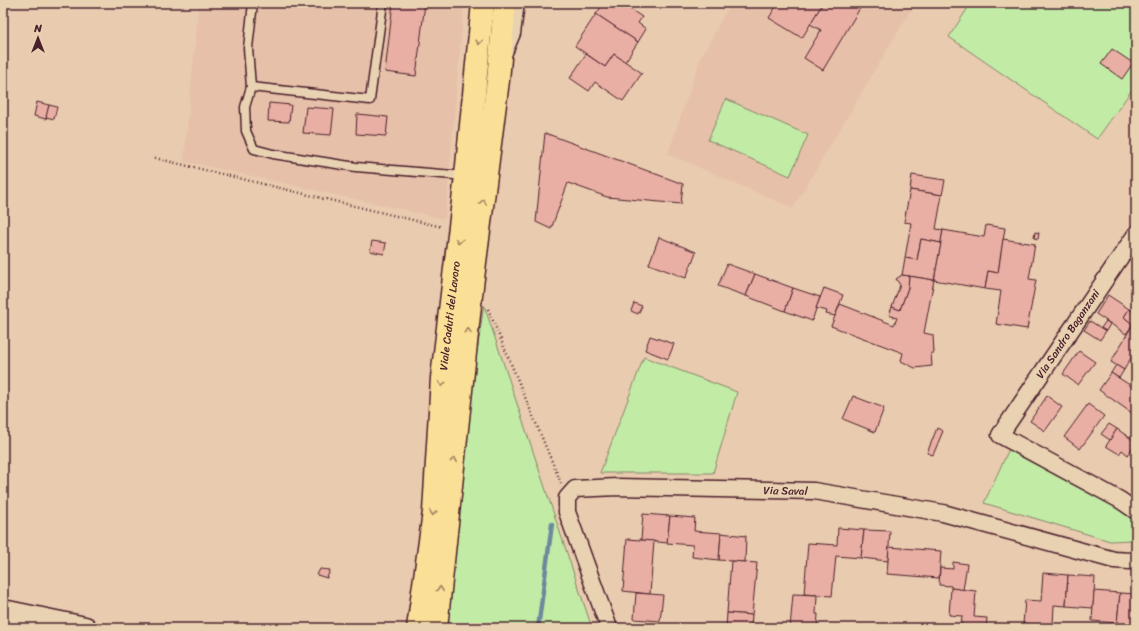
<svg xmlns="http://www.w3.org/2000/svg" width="1139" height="631" viewBox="0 0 1139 631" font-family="Sriracha,sans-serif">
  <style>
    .built { fill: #e6c0a9 }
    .green { fill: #c2eba6; stroke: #868568 }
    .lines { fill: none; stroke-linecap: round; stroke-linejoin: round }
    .stream { stroke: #6e899c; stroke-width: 4.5 }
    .building { fill: #e9afa4; stroke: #4a1f2b }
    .lane-casing { stroke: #4a1f2b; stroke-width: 11 }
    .street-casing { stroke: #4a1f2b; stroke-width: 19 }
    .secondary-casing { stroke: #4a1f2b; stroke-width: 25 }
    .primary-casing { stroke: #4a1f2b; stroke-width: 25 }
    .path { stroke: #4a1f2b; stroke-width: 2.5; stroke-dasharray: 1 3; stroke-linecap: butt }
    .lane { stroke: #e9d2b2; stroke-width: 8 }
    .street { stroke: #e9d2b2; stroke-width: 16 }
    .secondary { stroke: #e9d2b2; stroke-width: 22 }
    .primary { stroke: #fadf96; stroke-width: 22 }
    .oneway { stroke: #a27f60 }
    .labels { text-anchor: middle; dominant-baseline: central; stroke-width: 3.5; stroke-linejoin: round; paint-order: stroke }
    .street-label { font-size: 11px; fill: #4a1f2b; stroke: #e9d2b2 }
  </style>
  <rect width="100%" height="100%" fill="#e9cbaf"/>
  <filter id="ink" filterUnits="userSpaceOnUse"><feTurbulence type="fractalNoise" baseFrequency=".025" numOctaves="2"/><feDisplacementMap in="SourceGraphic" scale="8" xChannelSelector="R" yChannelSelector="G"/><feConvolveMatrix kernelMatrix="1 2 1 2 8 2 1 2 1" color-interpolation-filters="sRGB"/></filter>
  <g filter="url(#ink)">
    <g class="built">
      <polygon points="199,3 464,3 445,219 184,161"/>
      <polygon points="731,3 915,3 793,208 668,154 701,57"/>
    </g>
    <g class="green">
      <polygon points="971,3 1136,3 1136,84 1097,139 949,37"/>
      <polygon points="726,99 808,135 790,176 708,140"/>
      <polygon points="484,305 592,628 435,628"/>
      <polygon points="644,357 737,392 713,473 600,473"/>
      <polygon points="1009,449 1105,498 1132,516 1136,532 1131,540 1110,541 984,503"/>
    </g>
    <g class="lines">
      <polyline class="stream" points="538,628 552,524"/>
    </g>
    <g class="building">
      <polygon points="393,3 425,3 416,76 385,72"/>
      <polygon points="604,3 621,3 642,17 638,23 646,29 638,42 596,14"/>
      <polygon points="778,3 823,3 802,38 769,18"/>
      <polygon points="823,3 863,3 823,70 804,58 821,30 810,24"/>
      <polygon points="596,14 638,42 625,62 614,54 605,67 575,46"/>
      <polygon points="1112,49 1133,63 1122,79 1101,64"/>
      <polygon points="586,54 605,67 614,54 642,73 623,101 595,82 589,91 570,78"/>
      <polygon points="37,102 49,105 46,119 34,116"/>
      <polygon points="269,103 291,105 289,122 268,121"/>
      <polygon points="49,105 57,107 54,119 46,117"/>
      <polygon points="306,107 334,109 331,135 303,133"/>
      <polygon points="357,114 388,117 386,136 356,134"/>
      <polygon points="545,133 683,184 681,204 607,197 568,183 551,229 536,222"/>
      <polygon points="912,175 945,180 942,195 910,190"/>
      <polygon points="910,190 942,195 936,229 943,230 941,243 921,239 917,260 905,258 911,223 904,222"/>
      <polygon points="986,225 1005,228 998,273 988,271 985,289 934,280 943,230 984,237"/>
      <polygon points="1035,232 1039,233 1038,239 1034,238"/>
      <polygon points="659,237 696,252 686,278 649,264"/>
      <polygon points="921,239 941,243 934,280 902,275 905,258 917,260"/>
      <polygon points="1003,239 1035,244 1029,279 1036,280 1027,329 996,324 1001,291 985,289 988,271 998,273"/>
      <polygon points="372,241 386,243 384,254 370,251"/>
      <polygon points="727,264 755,274 746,296 718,286"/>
      <polygon points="755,274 793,288 785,311 746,296"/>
      <polygon points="902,275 909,276 908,288 900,310 892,307 900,285 896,279"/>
      <polygon points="909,276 934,280 924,333 933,335 934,353 931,353 932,366 915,368 901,361 903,353 831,326 840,304 894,325 897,318 889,315 892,307 900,310 908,288"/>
      <polygon points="793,288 820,297 812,321 785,311"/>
      <polygon points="824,288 843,295 835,316 826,314 827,311 816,308"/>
      <polygon points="1108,295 1129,309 1124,317 1133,324 1126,334 1096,314"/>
      <polygon points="634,303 642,306 638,314 631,311"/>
      <polygon points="1129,309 1136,313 1136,327 1124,317"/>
      <polygon points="1090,321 1106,331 1100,340 1084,330"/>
      <polygon points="1106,321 1110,324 1106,331 1101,328"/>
      <polygon points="1133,324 1136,327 1136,349 1124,370 1111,362"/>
      <polygon points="650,336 674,344 668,359 645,350"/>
      <polygon points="1136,349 1136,359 1132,357"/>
      <polygon points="1079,351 1095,362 1078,385 1063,374"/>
      <polygon points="1116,365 1124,370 1119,378 1111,373"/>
      <polygon points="1111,373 1136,389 1136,416 1099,390"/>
      <polygon points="853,396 884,408 875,432 843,419"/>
      <polygon points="1047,396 1062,407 1045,431 1030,421"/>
      <polygon points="1088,404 1104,416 1080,449 1064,437"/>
      <polygon points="1109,424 1117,429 1110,440 1101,434"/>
      <polygon points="937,428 943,431 933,455 927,453"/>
      <polygon points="1117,429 1136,442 1128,455 1122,450 1119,454 1106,446"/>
      <polygon points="643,514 670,516 667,543 641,540"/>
      <polygon points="670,516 695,518 694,531 721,533 719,560 692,557 693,545 667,543"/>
      <polygon points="838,528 864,530 861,558 836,556 832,596 804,594 808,543 837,545"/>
      <polygon points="864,530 890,531 888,561 861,558"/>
      <polygon points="721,533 746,536 745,562 719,560"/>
      <polygon points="627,539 654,541 650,594 623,591"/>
      <polygon points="889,547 941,551 939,578 887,574"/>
      <polygon points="731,561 757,563 752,615 727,613"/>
      <polygon points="953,562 967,564 963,590 951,588 951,586 939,585 940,568 953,569"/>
      <polygon points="320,569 330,570 327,578 317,575"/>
      <polygon points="1043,573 1068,575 1066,606 1054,605 1053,626 1023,624 1025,600 1041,601"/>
      <polygon points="1068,575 1095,577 1093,608 1066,606"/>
      <polygon points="951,588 976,591 974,617 987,618 986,628 961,628 962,616 949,615"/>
      <polygon points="1094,591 1120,593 1117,623 1092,621"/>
      <polygon points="636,593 663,595 660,621 634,619"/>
      <polygon points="1120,593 1136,594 1136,625 1117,623"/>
      <polygon points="793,594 817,595 816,614 818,614 817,628 790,628"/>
      <polygon points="727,613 752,615 751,628 726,628"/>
      <polygon points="1023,624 1053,626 1053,628 1023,628"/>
    </g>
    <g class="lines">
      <g class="lane-casing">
        <g id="lane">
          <polyline points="253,3 248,48 251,87 245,107 246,131 254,149 273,154 356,167 466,176"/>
          <polyline points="508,53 516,34 520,3"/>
          <polyline points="251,87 370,100 383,3"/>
        </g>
      </g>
      <g class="street-casing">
        <g id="street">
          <polyline points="1136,234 1000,435 1120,500 1136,511"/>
          <path id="s1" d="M609,628L567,512V498L575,489L617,487L814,491L943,513L1114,560L1130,561L1136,559"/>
        </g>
      </g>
      <g class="secondary-casing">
        <polyline id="secondary" points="3,611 85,628"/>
      </g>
      <g class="primary-casing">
        <g id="primary">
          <path id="s2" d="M418,628L434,512L442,378L466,176L483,3"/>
          <polyline points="436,628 472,286 498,80 505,3"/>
        </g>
      </g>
      <g class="path">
        <polyline points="155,158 442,227"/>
        <polyline points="488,309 561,483"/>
      </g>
      <use href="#lane" class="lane"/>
      <use href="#street" class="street"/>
      <use href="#secondary" class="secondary"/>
      <use href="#primary" class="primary"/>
    </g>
    <defs><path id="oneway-chevron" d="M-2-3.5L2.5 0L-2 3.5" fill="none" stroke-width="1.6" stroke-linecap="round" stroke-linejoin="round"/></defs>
    <g class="oneway">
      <use href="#oneway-chevron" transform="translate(479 42) rotate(96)"/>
      <use href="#oneway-chevron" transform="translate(483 202) rotate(-83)"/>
      <use href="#oneway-chevron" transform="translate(459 241) rotate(97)"/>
      <use href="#oneway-chevron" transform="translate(468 331) rotate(-84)"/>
      <use href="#oneway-chevron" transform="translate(442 384) rotate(94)"/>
      <use href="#oneway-chevron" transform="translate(454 460) rotate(-84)"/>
      <use href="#oneway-chevron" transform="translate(433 513) rotate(96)"/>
      <use href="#oneway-chevron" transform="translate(440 589) rotate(-84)"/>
    </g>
  </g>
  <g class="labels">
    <g class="street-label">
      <text stroke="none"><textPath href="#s2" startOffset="314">Viale Caduti del Lavoro</textPath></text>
      <text transform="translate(1068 334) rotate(-56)">Via Sandro Baganzani</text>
      <text stroke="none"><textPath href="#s1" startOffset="360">Via Saval</textPath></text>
    </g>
  </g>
  <rect width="1139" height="631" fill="none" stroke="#e9d2b2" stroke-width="16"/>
  <rect x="8" y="8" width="1123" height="615" fill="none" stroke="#4a1f2b" stroke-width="1.5" filter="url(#ink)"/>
  <g transform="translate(38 38)" stroke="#e9d2b2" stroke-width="3" paint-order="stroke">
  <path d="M0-3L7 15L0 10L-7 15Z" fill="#4a1f2b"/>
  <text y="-6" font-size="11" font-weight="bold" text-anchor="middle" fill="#4a1f2b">N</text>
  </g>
</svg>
